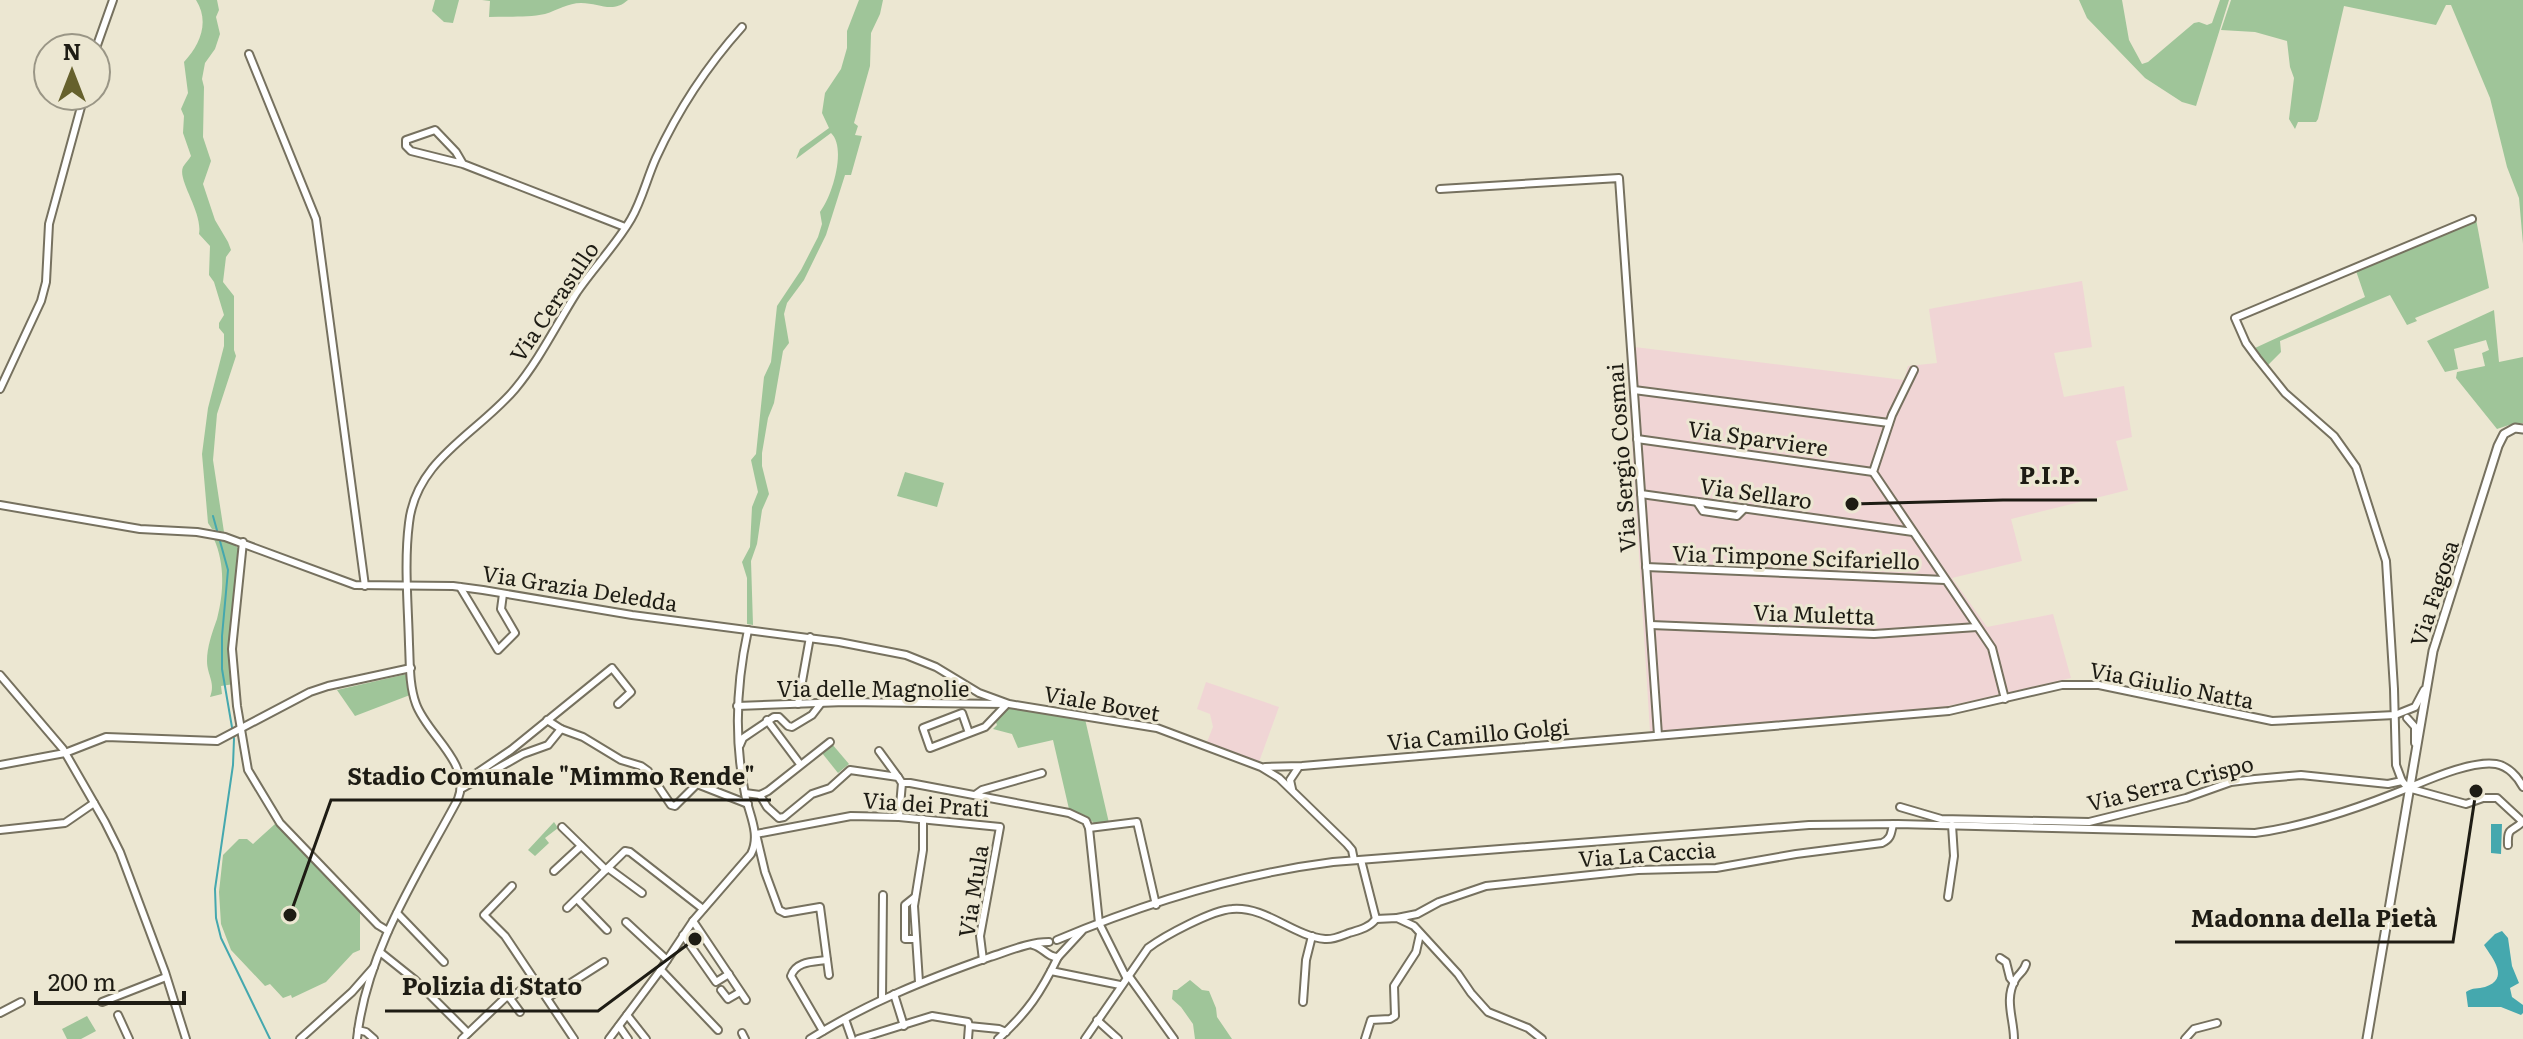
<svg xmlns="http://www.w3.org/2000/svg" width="2523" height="1039" viewBox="0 0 2523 1039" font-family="Literata,serif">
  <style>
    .industrial { fill: #f0d5d5 }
    .green { fill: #9fc599 }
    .water { fill: #45a8ae }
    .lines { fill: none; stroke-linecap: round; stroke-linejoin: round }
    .stream { stroke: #45a8ae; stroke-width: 2 }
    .minor-casing { stroke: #76715f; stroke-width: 10 }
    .major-casing { stroke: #76715f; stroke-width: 11 }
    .minor { stroke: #fff; stroke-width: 6 }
    .major { stroke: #fff; stroke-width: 7 }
    .labels { text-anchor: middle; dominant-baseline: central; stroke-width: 6; stroke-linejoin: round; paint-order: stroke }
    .street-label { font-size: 22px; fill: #1e1c14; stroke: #ece7d2 }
    .leader { fill: none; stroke: #1e1c14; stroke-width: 3 }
    .callout-dot { fill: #1e1c14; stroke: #ece7d2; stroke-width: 3 }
    .callout-label { font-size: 24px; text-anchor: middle; font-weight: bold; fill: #1e1c14; stroke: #ece7d2; stroke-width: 6; stroke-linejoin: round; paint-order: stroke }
  </style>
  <rect width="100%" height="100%" fill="#ece7d2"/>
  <g class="industrial">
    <polygon points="2082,281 2092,347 2054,353 2064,397 2124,386 2132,437 2116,441 2128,490 2011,519 2022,561 1952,578 1987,627 2053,614 2071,678 1944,707 1650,732 1626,346 1904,380 1908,366 1937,363 1929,309"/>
    <polygon points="1206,682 1279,707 1259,762 1207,742 1213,727 1210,714 1197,709"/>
  </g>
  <g class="green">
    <path d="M196,0H217L219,10L216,17L220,34L215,49L205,63L202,79L204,87L203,137L211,161L203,184L215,220L228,242L231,250L226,257L223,282L234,296V350L236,356L217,414L213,460L224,532L212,529L208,523L202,454L208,408L224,346V334L219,328V323L224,315L214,282L209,275L210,246L199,234C203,212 177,180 183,167C185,163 189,160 191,156L183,133L184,116L181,109L188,93L184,62C200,45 210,22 196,0Z"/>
    <polygon points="435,0 459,0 453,23 444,22 432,11"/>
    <path d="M482,0H628C612,14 600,3 581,3C568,3 558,10 545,14C528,18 507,16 489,17L490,1Z"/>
    <path d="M859,0H883L880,14L871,33L870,66L854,123L858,126L855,135L862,136L851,175H845L826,235L804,280L787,303L784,314L789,343L783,351L774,403L768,418L762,453V466L769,494L762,510L757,544L751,561L753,625L747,624V578L742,562L750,547L752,507L758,492L751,460L756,454L764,377L771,362L777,306L801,270L818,237L822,224L820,212C832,197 847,148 831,133L796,159L800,149L829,128L822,113L825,93L841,69L847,48V31Z"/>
    <polygon points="2079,0 2122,0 2129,40 2142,64 2148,62 2194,23 2199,22 2207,25 2212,23 2220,0 2229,0 2196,106 2182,102 2145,78 2087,18"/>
    <polygon points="2231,0 2523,0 2523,244 2519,198 2507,167 2490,98 2451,5 2446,5 2436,25 2344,6 2318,119 2316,122 2298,122 2295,129 2289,119 2294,78 2290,67 2287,41 2255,32 2221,30"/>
    <polygon points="2476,219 2489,288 2415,318 2417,321 2407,325 2390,295 2280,341 2281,352 2267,366 2255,348 2365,297 2355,268"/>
    <polygon points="2494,310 2499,362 2523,357 2523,423 2509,425 2497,429 2456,378 2457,372 2485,366 2482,353 2489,350 2486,340 2454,349 2458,369 2445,372 2427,341"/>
    <polygon points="905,472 944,483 937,507 897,496"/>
    <path d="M214,539L233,543L238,548L234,684L221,686L222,694L210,697C216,683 207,675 207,661C207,647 212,633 217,619C224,593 225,564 214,539Z"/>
    <polygon points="407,674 410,695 355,716 337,690"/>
    <polygon points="1006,708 1085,719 1109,823 1095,824 1086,816 1069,809 1053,740 1018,748 1012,734 993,729 997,725 995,720"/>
    <polygon points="832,744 849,764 838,773 822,753"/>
    <polygon points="554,822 558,828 545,838 549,843 535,856 528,850"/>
    <polygon points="275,824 360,909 360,950 353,953 326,982 292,998 291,995 283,998 270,984 265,986 231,950 221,924 219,892 223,855 239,839 247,839 253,844"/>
    <polygon points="1190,980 1202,990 1209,991 1216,1008 1217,1017 1232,1039 1195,1039 1193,1024 1181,1007 1172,999 1173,990 1177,990"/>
    <polygon points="87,1016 96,1031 81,1039 67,1039 62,1029"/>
  </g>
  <g class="water">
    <polygon points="2491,824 2502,824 2501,854 2491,853"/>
    <path d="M2502,931L2508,938L2512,966L2519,983L2510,988L2512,997L2523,1005V1013L2521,1015L2501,1007H2468L2466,992C2473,987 2478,989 2485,987C2510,979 2493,959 2484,945L2495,934Z"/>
  </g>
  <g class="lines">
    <polyline class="stream" points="213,516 228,570 222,636 222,669 234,739 233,765 215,889 216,918 221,938 270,1039"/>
    <g class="minor-casing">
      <g id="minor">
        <polyline points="96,48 113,0"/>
        <polyline points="249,54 316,219 365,586"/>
        <polyline points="463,164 456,152 435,130 406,140 406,146 411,151 463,164 625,227"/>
        <polyline points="1440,189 1619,178 1658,735"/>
        <polyline points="1914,370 1892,415 1873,472 1992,648 2005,699"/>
        <polyline points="0,389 41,301 46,282 49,224 84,96"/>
        <polyline points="1634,390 1889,423"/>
        <polyline points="1637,439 1873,472"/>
        <polyline points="1641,494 1913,532"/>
        <polyline points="1697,502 1703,511 1737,516 1745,508"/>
        <polyline points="0,505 140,529 197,532 225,537 355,585 453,586 483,590 632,615 839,642 906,655 936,667 979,693 1009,704 1157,728 1261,767 1279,778 1347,844 1352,850 1354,860"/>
        <polyline points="243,542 232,649 237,706 248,770 280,823 378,925 388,931"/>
        <polyline points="1646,567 1945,580"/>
        <polyline points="460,587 498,650 515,633 501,609 503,594"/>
        <polyline points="1651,625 1874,634 1977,627"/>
        <polyline points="0,675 63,749 105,822 120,852 165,972 186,1039"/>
        <polyline points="798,704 810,637"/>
        <polyline points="737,706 845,702 1005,704"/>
        <polyline points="2407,718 2415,727 2415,743"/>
        <polyline points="547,720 561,729 583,737 621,760 641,766 648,771 671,805 675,806 697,784 748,804"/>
        <polyline points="767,720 800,764"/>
        <polyline points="969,733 962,713 923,728 930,748 985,727 1006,705"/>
        <polyline points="740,745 743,738 774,717 779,717 788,726 792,727 812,715 822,702"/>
        <polyline points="879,751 898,777"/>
        <polyline points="0,765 65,753 106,737 217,741 310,692 328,686 411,668"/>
        <polyline points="1265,767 1302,766 1949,711 2062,685 2099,685 2272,721 2395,715 2415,707 2424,690"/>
        <polyline points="461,779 471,777 511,750 612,668 631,692 618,704"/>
        <polyline points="2408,788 2402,781 2396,765 2394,689 2386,561 2356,467 2334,436 2285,393 2257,358 2246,343 2235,318 2472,219"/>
        <polyline points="2408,788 2466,804 2483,798 2497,798 2523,822"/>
        <polyline points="461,789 523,754 548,745 561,729"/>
        <polyline points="1292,789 1290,780 1298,768"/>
        <polyline points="745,793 760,795 768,791 830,742"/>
        <polyline points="760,795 767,807 779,818 784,817 812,794 830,788 850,770 898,777 902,783"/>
        <polyline points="975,795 982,790 1042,773"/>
        <polyline points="1900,807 1941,819 2089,822 2186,798 2231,782 2255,779 2301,775 2388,784 2402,781"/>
        <polyline points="899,817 902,783 910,783 1069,813 1086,821 1089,828 1099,923 1126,977"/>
        <polyline points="562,827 606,870"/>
        <polyline points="1089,828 1137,822 1156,905"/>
        <polyline points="0,830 65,823 94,803"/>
        <path d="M2508,845C2507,825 2513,833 2523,821"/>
        <polyline points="1361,860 1376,919 1397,918 1414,926 1458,974 1471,993 1488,1012 1528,1028 1542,1039"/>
        <polyline points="608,868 642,893"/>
        <polyline points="554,871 581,846"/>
        <polyline points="512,886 484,915 505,936 574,1039"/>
        <polyline points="915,897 905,905 905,939 916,939"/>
        <polyline points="1948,897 1954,856 1952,825"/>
        <polyline points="577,899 607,930"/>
        <polyline points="567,908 625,851 630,852 703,909"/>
        <polyline points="397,913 444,962"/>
        <path d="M1397,918L1417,914L1439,902L1486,886L1638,870L1716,868L1796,854L1882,843C1891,839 1891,834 1893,824"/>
        <polyline points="693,921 746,1000"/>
        <polyline points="626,922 667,960"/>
        <polyline points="683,935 716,982 729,974"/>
        <path d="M1057,940C1145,903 1239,874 1333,862L1809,825L1898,824L2255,833C2307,826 2359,808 2408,788C2430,779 2473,760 2496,764C2508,766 2518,777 2523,787"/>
        <path d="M1033,945C1043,947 1048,958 1058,957L1082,931"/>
        <polyline points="380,952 415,980 468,1033"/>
        <polyline points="2000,958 2006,962 2010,978 2014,983"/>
        <polyline points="661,970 718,1030"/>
        <polyline points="1051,971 1120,985"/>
        <polyline points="829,975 820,907 785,913 779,910 765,872 756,834 851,816 899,817 1000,827 980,936 983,960"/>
        <polyline points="1128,975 1174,1039"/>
        <polyline points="919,982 914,906 923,850 923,819"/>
        <polyline points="721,990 728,999 740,992"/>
        <polyline points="894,994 904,1026"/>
        <polyline points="509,997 520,1012"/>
        <polyline points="547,998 604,962"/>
        <polyline points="882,999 883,895"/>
        <polyline points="102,1002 166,977"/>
        <polyline points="1303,1002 1306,960 1312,936"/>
        <polyline points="0,1013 21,1002"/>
        <polyline points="118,1015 129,1039"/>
        <polyline points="627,1015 646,1039"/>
        <polyline points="845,1019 852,1039"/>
        <polyline points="1097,1020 1118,1039"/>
        <polyline points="619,1026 628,1039"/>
        <polyline points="358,1030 366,1032 374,1039"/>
        <path d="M823,1031L791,976C796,961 813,962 827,960"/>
        <polyline points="742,1033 745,1039"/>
        <polyline points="300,1039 352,992 374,967"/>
        <path d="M357,1039C366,952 418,874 458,799C472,763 427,735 416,704C409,685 410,663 409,644C408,604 404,562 409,523C416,459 477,434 515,389C540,359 556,325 577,292C594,267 616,245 631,219C642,200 647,178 656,158C678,110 707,66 742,27"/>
        <polyline points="462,1039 505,998 513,996 535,980"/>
        <path d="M609,1039L659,972L693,921L751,854C761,834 749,815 745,794C734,739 736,685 748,630"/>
        <path d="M810,1039C867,1003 927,979 990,957C1009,951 1029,942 1049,942"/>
        <polyline points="858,1039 932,1016 968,1022 969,1026 999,1029 1006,1032"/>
        <polyline points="968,1039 969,1026"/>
        <path d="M998,1039C1028,1012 1041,992 1058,957"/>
        <path d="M1085,1039L1148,948C1164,936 1212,910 1232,909C1266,906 1293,936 1325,939C1333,940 1341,936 1349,933C1359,930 1369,928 1376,919"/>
        <polyline points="1365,1039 1371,1020 1390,1019 1395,1016 1394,986 1416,952 1420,934"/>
        <path d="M2014,1039C2014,1019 2004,1000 2015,980C2019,973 2024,972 2026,964"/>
        <polyline points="2185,1039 2194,1029 2217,1023"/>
      </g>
    </g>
    <g class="major-casing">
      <polyline id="major" points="2367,1039 2433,651 2498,446 2504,434 2515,428 2523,429"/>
    </g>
    <use href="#minor" class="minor"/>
    <use href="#major" class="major"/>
  </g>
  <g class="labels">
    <g class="street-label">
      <text transform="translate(553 301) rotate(-56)">Via Cerasullo</text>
      <text transform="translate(1758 437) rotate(8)">Via Sparviere</text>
      <text transform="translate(1620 458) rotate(-94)">Via Sergio Cosmai</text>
      <text transform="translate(1756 492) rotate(8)">Via Sellaro</text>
      <text transform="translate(1796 556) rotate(2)">Via Timpone Scifariello</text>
      <text transform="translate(580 587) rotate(9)">Via Grazia Deledda</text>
      <text transform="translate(2433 593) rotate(-72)">Via Fagosa</text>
      <text transform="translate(1814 613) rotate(2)">Via Muletta</text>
      <text transform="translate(2172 684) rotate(11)">Via Giulio Natta</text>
      <text x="873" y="687">Via delle Magnolie</text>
      <text transform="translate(1102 702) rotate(10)">Viale Bovet</text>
      <text transform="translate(1478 733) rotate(-5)">Via Camillo Golgi</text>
      <text transform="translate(2170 782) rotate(-14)">Via Serra Crispo</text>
      <text transform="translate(926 803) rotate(4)">Via dei Prati</text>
      <text transform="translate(1647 853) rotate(-4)">Via La Caccia</text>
      <text transform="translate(972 891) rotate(-81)">Via Mula</text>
    </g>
  </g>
  <path class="leader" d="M1852 504L2003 500H2097M290 915L331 800H771M2476 791L2453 942H2175M695 939L598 1011H385"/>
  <g class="callout-dot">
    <circle cx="1852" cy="504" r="8"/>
    <circle cx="290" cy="915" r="8"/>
    <circle cx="2476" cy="791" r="8"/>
    <circle cx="695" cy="939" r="8"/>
  </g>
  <g class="callout-label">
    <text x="2050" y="484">P.I.P.</text>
    <text x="551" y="785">Stadio Comunale "Mimmo Rende"</text>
    <text x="2314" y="927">Madonna della Pietà</text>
    <text x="492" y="995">Polizia di Stato</text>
  </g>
  <g transform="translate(72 72)"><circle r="38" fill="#ece7d2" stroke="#9a9686" stroke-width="2"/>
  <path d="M0-6L14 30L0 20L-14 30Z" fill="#66612d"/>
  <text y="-12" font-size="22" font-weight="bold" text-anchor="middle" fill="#1e1c14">N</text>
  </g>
  <path d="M36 991v12h148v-12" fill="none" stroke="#1e1c14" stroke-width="4"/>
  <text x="48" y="991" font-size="24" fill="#1e1c14" stroke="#ece7d2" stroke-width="6" paint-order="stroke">200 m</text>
</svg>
